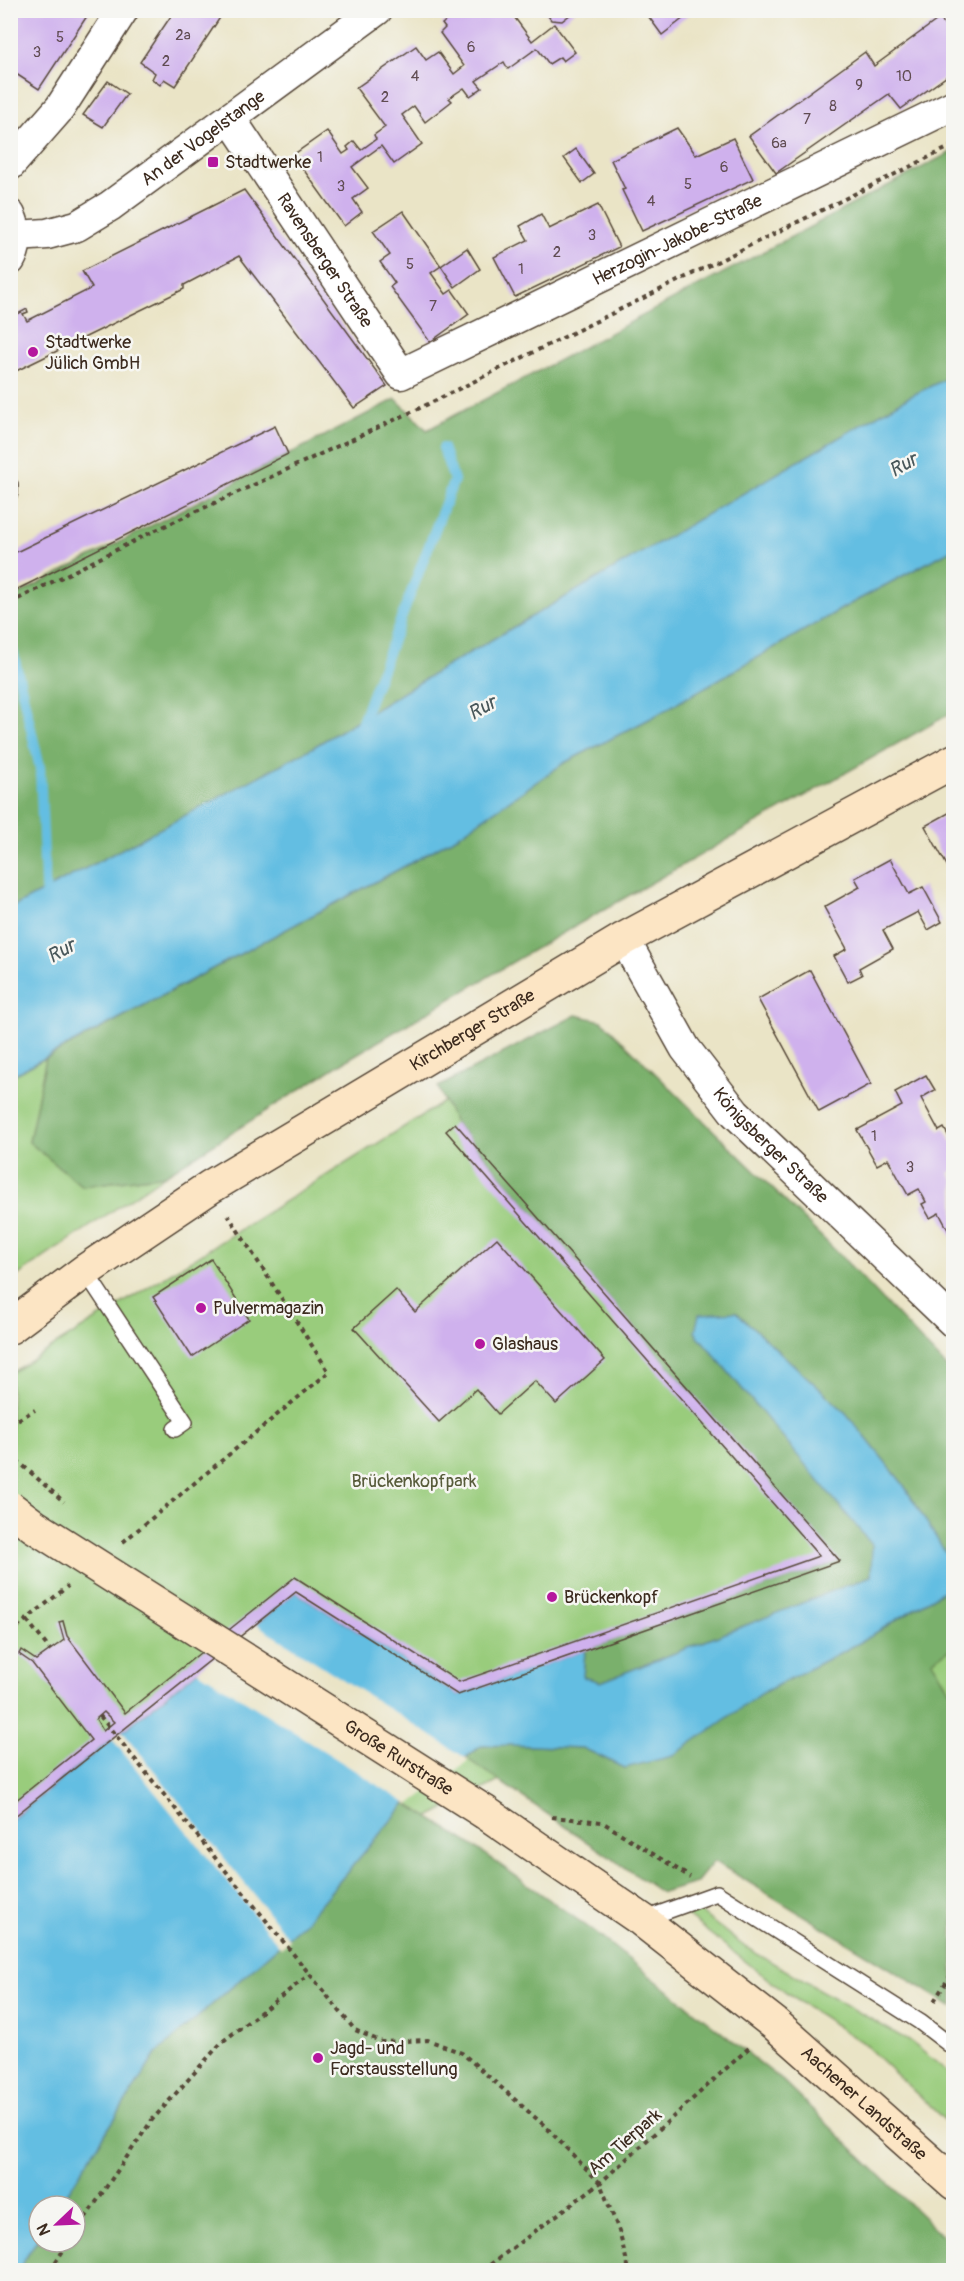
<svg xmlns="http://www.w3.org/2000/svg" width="964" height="2281" viewBox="0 0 964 2281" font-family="Pangolin,sans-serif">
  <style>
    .green { fill: #99cc7c; stroke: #6a7b4d; stroke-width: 1.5; fill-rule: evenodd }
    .forest { fill: #7ab06c; stroke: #5a6d45; stroke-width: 1.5 }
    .water { fill: #64bee2; stroke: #507480; stroke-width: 1.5 }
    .pier { fill: #eae4c6 }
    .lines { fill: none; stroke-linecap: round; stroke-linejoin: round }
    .stream { stroke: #64bee2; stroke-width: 10 }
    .building { fill: #cfb1ed; fill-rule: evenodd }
    .service-casing { stroke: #554637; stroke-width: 18 }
    .minor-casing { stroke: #554637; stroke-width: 33 }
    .secondary-casing { stroke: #554637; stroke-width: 36 }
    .path { stroke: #554637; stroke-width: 4; stroke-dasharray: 4.5 4.5; stroke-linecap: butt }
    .service { stroke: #fff; stroke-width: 15 }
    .minor { stroke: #fff; stroke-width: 30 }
    .secondary { stroke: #fce5c4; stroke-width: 33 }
    .secondary-bridge-casing { stroke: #554637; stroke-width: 36; stroke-linecap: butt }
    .path-bridge { stroke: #554637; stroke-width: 4; stroke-dasharray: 4.5 4.5; stroke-linecap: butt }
    .secondary-bridge { stroke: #fce5c4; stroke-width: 33 }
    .poi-dot { fill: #b5179e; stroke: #f6f6f2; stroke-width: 2 }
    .labels { text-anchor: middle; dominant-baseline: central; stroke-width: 5; stroke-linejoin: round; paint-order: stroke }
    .number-label { font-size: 15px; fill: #604c52 }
    .street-label { font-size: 18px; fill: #3b2a1e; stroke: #f6f6f2 }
    .poi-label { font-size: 18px; fill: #3b2a1e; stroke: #f6f6f2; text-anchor: start }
    .park-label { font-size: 18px; fill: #575b3a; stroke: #f6f6f2 }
    .water-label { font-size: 20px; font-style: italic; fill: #475659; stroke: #f6f6f2 }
  </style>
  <rect width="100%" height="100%" fill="#f6f6f2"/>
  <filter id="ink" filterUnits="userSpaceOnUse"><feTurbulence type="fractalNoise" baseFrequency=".0167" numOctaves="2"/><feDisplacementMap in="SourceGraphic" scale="12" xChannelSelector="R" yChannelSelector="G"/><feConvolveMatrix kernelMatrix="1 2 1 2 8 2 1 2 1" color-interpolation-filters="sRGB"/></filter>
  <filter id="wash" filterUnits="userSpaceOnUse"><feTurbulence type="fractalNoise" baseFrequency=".008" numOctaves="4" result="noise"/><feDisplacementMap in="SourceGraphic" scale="24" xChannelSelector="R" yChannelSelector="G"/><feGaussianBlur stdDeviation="1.35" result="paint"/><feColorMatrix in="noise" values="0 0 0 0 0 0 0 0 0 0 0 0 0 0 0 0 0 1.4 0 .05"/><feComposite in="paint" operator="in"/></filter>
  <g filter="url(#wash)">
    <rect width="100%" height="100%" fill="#eae4c6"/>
    <g class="green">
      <polygon points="46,1058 29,1142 82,1186 165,1175 11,1280 11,1076"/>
      <path d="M474,1083L908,1571L394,1835L909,2270H11V1373ZM39,2206H75V2242H39Z"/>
      <polygon points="953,1647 953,1696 931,1661"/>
      <polygon points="700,1912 745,1947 911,2042 953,2076 953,2128 863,2043 786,1993 686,1915"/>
    </g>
    <g class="forest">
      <polygon points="953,151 953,375 907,398 440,670 312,748 11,908 11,598 396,399 427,430"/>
      <polygon points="953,549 953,712 547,942 345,1061 165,1175 82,1186 29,1142 46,1058 418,859 459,835 564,763 653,717 850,604"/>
      <polygon points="576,1015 602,1021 842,1257 953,1374 953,1552 945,1553 903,1484 845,1412 736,1312 695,1332 873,1545 871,1576 601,1682 583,1677 585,1650 839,1561 455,1123 438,1087"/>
      <polygon points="953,1585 953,1647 932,1661 953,1696 953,2007 714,1861 696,1883 662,1893 466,1758 482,1746 509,1745 583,1748 625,1768 764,1692 859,1643"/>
      <polygon points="406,1803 469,1843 588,1927 783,2081 954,2247 953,2270 18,2270 39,2237 39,2242 75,2242 75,2206 59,2206 156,2054 303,1924"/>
    </g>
    <g class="water">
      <polygon points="953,375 953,549 850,604 653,717 564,763 459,835 418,859 11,1076 11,908 312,748 440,670 907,398"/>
      <polygon points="736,1312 845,1412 903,1484 945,1552 953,1552 953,1585 859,1643 764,1692 673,1756 625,1768 583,1748 509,1745 481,1746 406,1803 303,1924 156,2054 59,2206 39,2206 39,2237 18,2270 11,2270 11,1820 296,1592 458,1695 585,1650 583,1677 601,1682 871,1576 872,1545 695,1332 699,1314"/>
    </g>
    <g class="pier">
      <polygon points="253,1622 469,1760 409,1805 195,1669"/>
      <polygon points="122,1731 290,1940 281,1948 112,1739"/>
    </g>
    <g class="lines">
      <g class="stream">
        <polyline points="13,652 40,768 46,903"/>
        <polyline points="359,729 454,480 443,448"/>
      </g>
    </g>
    <g id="blocks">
      <g class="building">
        <polygon points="10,10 91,10 39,89 10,70 12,51 10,50"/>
        <polygon points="175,10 225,10 175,86 164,79 160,85 152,79 155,73 140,62"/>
        <polygon points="458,10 509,10 532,41 554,24 575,52 563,61 560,57 549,64 537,48 508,69 504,62 476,81 482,88 470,96 464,88 449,98 452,101 425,122 414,106 402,115 422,144 394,164 381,146 352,167 368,188 353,199 362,212 344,226 293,155 327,131 343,154 349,150 347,147 354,141 361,150 376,139 374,135 385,127 356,88 416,46 426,60 438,52 454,74 464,66 440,33 445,28 442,24"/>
        <polygon points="544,10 576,10 562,21 551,20"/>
        <polygon points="649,10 694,10 662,35 646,13"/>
        <polygon points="940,18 954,38 954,71 901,109 889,94 776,173 749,136 865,52 874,66"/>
        <polygon points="108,81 127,94 103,127 83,115"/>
        <polygon points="677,128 696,155 733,138 753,179 642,231 622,190 625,189 611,160"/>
        <polygon points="576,149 594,174 582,183 564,158"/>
        <polygon points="244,190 387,386 354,408 239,256 184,285 184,289 10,374 10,329 13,328 10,318 27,309 28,312 23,314 27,321 92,288 82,271"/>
        <polygon points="598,205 619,247 515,297 494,257 528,240 520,226 541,214 549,229"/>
        <polygon points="403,211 441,266 431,273 446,294 452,290 469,314 430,342 390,287 395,283 380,262 390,255 373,231"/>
        <polygon points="467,248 480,269 455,287 441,266"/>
        <polygon points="275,426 288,454 10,593 10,555"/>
        <polygon points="954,810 954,866 949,869 925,826"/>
        <polygon points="890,859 909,894 923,887 942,922 928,930 918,912 883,930 893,949 859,968 862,975 848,982 834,956 847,949 824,907 860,887 855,878"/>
        <polygon points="810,970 871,1084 819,1112 758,999"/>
        <polygon points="926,1075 935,1090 921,1098 939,1131 944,1128 954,1146 954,1170 949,1173 954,1181 954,1241 939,1213 930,1218 922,1204 926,1202 919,1189 908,1195 888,1159 877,1165 857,1130 902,1106 895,1092"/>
        <path d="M455,1123L840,1561L458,1695L296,1592L10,1820V1805L91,1740L32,1663L19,1654L21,1650L36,1660L64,1640L59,1622L63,1621L67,1636L125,1713L295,1577L459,1682L819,1556L446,1131ZM104,1712L114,1722L103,1731L96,1719Z"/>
        <polygon points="497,1238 605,1360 556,1404 535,1381 498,1414 476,1389 439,1422 354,1328 396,1290 415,1312"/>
        <polygon points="211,1259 249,1319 192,1357 153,1297"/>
      </g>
    </g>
  </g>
  <g filter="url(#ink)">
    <use href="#blocks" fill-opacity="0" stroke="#554637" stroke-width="1.5"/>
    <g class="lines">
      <g class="service-casing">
        <g id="service">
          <polyline points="10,485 10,493"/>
          <polyline points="85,1271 185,1422 175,1429"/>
          <polyline points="642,1920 717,1893 920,2022 954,2048"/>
        </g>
      </g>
      <g class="minor-casing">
        <g id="minor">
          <path id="s1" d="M230,118L401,374L954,105"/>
          <polyline points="10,165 60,108 123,10"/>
          <path d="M10,215C17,229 18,246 10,260"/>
          <path id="s2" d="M16,236L47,234L77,226L110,206L377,10"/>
          <path id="s3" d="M624,939L685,1048L735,1113L954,1323"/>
        </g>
      </g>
      <g class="secondary-casing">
        <g id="secondary">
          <path id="s4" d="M10,1327L85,1271L210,1187L624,939L954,761"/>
          <path id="s5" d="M486,1813L642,1920L775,2024L954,2183"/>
        </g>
      </g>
      <g class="path">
        <polyline points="10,603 156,530 418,409 954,145"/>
        <polyline points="10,1424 35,1410"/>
        <polyline points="123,1542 329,1372 228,1215"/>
        <polyline points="27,1620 50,1650"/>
        <polyline points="10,1633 68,1586"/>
        <polyline points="100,1716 355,2030 382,2042 428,2040 462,2053 546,2127 600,2183 619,2231 629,2270"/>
        <polyline points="552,1817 602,1822 690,1877"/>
        <polyline points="934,2001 954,1970"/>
        <polyline points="75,2233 152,2120 222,2042 309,1975"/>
        <polyline points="50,2270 69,2242"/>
        <polyline points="483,2270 600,2183 751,2046"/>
      </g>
      <use href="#service" class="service"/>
      <use href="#minor" class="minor"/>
      <use href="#secondary" class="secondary"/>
      <g class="secondary-bridge-casing">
        <g id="secondary-bridge">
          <path id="s6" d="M10,1508L34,1526L486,1813"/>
        </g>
      </g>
      <polyline class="path-bridge" points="10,1454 64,1502"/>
      <use href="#secondary-bridge" class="secondary-bridge"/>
    </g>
  </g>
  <g class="poi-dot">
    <rect x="207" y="156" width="12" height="12" rx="3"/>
    <circle cx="33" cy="352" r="6"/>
    <circle cx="201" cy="1308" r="6"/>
    <circle cx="480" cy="1344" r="6"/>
    <circle cx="552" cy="1597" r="6"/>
    <circle cx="318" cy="2058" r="6"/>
  </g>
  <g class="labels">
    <g class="number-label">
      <text x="183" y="35">2a</text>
      <text x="60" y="37">5</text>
      <text x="471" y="47">6</text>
      <text x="37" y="52">3</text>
      <text x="166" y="61">2</text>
      <text x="415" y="76">4</text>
      <text x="904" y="76">10</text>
      <text x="859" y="85">9</text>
      <text x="385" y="97">2</text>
      <text x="833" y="106">8</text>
      <text x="807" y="119">7</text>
      <text x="779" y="143">6a</text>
      <text x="320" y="157">1</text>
      <text x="724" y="167">6</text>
      <text x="688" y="184">5</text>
      <text x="341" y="186">3</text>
      <text x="651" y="201">4</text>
      <text x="592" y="235">3</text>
      <text x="557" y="252">2</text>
      <text x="410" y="264">5</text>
      <text x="521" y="269">1</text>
      <text x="433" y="306">7</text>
      <text x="874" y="1136">1</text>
      <text x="910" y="1167">3</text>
    </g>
    <g class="street-label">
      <text stroke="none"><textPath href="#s2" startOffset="216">An der Vogelstange</textPath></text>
      <text stroke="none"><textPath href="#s1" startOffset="615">Herzogin-Jakobe-Straße</textPath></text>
      <text stroke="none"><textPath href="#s1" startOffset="171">Ravensberger Straße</textPath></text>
      <text stroke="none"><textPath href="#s4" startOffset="550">Kirchberger Straße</textPath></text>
      <text stroke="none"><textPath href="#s3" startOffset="255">Königsberger Straße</textPath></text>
      <text stroke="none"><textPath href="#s6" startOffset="462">Große Rurstraße</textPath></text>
      <text stroke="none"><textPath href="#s5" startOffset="477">Aachener Landstraße</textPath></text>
      <text transform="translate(625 2142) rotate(-41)">Am Tierpark</text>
    </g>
    <g class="poi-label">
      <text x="225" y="162">Stadtwerke</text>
      <text x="45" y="342">Stadtwerke<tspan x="45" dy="21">Jülich GmbH</tspan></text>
      <text x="213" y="1308">Pulvermagazin</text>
      <text x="492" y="1344">Glashaus</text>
      <text x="564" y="1597">Brückenkopf</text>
      <text x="330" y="2048">Jagd- und<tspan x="330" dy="21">Forstausstellung</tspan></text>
    </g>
    <g class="park-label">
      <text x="414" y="1481">Brückenkopfpark</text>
    </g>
    <g class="water-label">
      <text transform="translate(903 465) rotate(-30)">Rur</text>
      <text transform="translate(482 708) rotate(-30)">Rur</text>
      <text transform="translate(61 951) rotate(-30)">Rur</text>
    </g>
  </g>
  <rect width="964" height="2281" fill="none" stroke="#f6f6f2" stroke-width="36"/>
  <g transform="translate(57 2224) rotate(247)"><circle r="28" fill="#f6f6f2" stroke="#aba49d" stroke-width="1.5"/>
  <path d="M0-4.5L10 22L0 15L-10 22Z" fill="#b5179e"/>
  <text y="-9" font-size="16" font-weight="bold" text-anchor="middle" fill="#3b2a1e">N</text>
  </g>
</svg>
